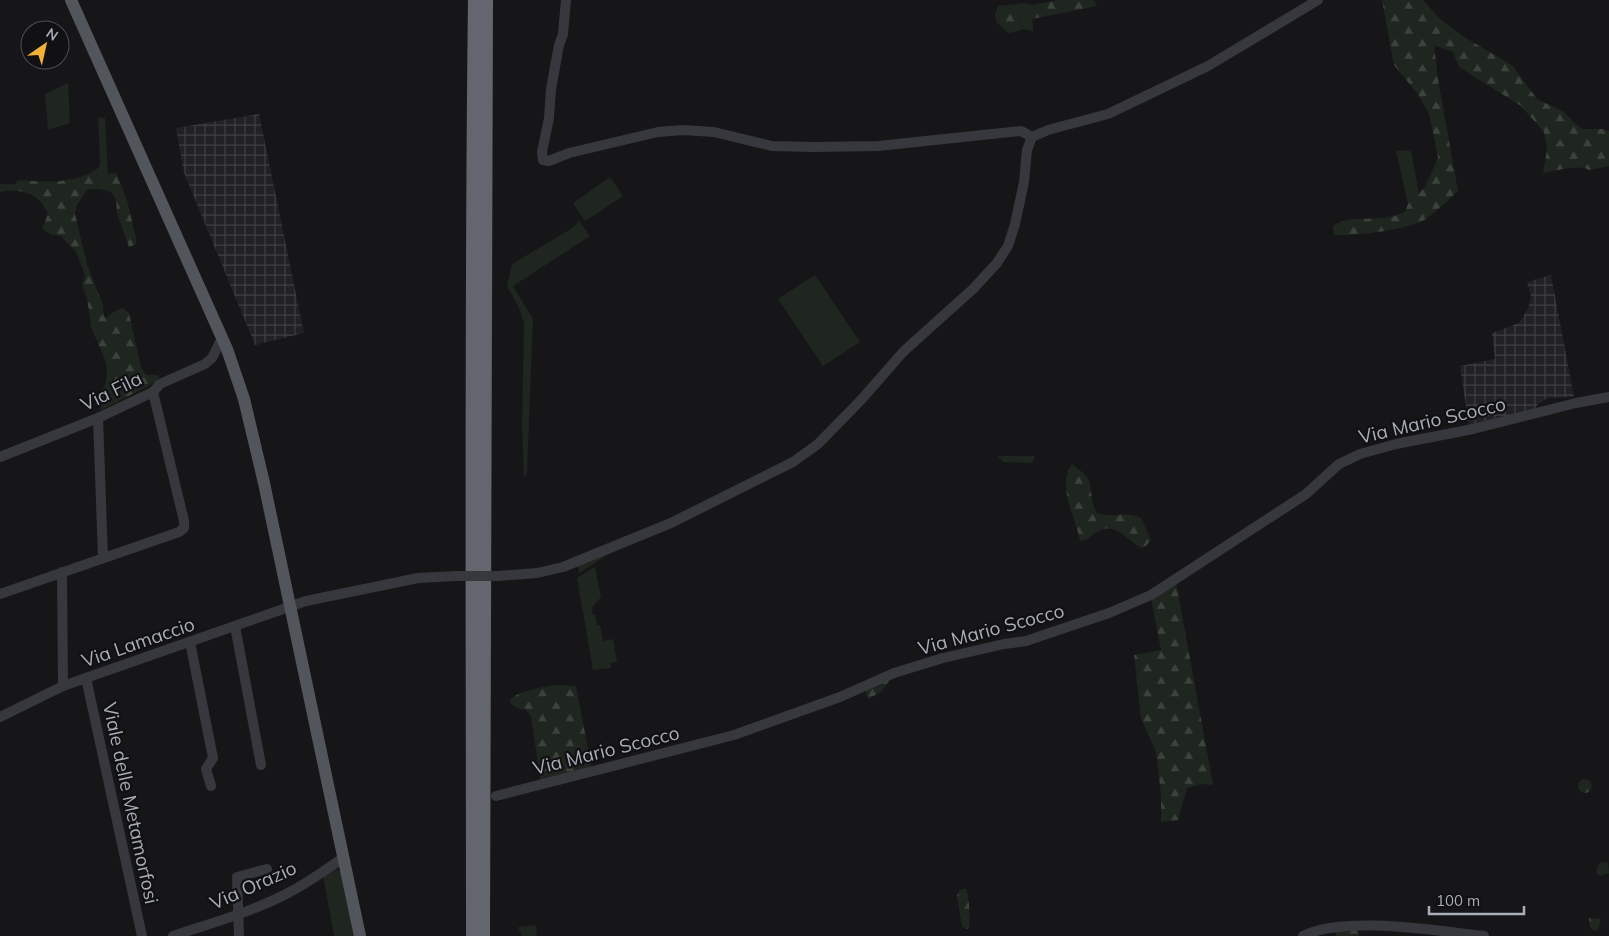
<svg xmlns="http://www.w3.org/2000/svg" width="1609" height="936" viewBox="0 0 1609 936" font-family="Mulish,sans-serif">
  <style>
    .industrial { fill: url(#industrial-grid) }
    .green { fill: #1e261f }
    .forest { fill: url(#forest-firs) }
    .lines { fill: none; stroke-linecap: round; stroke-linejoin: round }
    .minor { stroke: #37383d; stroke-width: 10 }
    .major { stroke: #53555c; stroke-width: 12 }
    .highway { stroke: #63666e; stroke-width: 14 }
    .minor-bridge { stroke: #37383d; stroke-width: 10 }
    .labels { text-anchor: middle; dominant-baseline: central; stroke-width: 4.5; stroke-linejoin: round; paint-order: stroke }
    .street-label { font-size: 19px; fill: #a8adb8; stroke: #111113 }
  </style>
  <defs>
    <pattern id="industrial-grid" width="8" height="8" patternUnits="userSpaceOnUse" patternTransform="scale(1.25)"><rect width="8" height="8" fill="#222225"/><path d="M0 4h8M4 0v8" fill="none" stroke="#3f3f43"/></pattern>
    <pattern id="forest-firs" width="22" height="20" patternUnits="userSpaceOnUse" patternTransform="scale(1.25)"><rect width="22" height="20" fill="#1e261f"/><path d="M5 1l3.5 6h-7zM16 11l3.5 6h-7z" fill="#3c433d"/></pattern>
  </defs>
  <rect width="100%" height="100%" fill="#161618"/>
  <g class="industrial">
    <polygon points="259,114 304,333 255,345 184,173 176,128"/>
    <polygon points="1551,275 1574,397 1547,398 1538,404 1535,409 1469,427 1460,366 1495,359 1492,333 1519,323 1528,309 1531,296 1527,282"/>
  </g>
  <g class="green">
    <polygon points="1024,3 1032,5 1033,31 1023,29 1019,31 1021,28 1020,14 1001,9 997,12 997,6"/>
    <polygon points="68,83 70,123 48,130 45,94"/>
    <polygon points="98,117 105,118 108,174 101,177 90,173 97,169 100,165"/>
    <polygon points="1411,150 1419,194 1408,204 1396,151"/>
    <polygon points="610,177 623,196 585,221 573,203"/>
    <polygon points="579,221 590,236 513,286 533,319 527,473 524,477 522,426 524,323 519,308 507,286 512,264 571,229"/>
    <polygon points="815,275 860,342 823,366 778,299"/>
    <polygon points="998,456 1035,456 1032,463 1003,462"/>
    <polygon points="614,551 579,573 579,569 576,566"/>
    <polygon points="595,567 601,597 593,606 592,614 595,615 597,625 600,625 603,641 613,639 617,662 610,663 611,668 593,670 577,578"/>
    <polygon points="333,868 342,872 356,936 334,936 323,875"/>
    <polygon points="536,925 537,936 522,936 518,927"/>
  </g>
  <g class="forest">
    <polygon points="1059,0 1094,0 1097,6 1032,19 1032,5"/>
    <path d="M1382,0H1423L1440,19L1464,37L1512,65L1537,99L1564,112L1578,126L1583,129H1601L1609,131V166L1589,170C1580,164 1555,171 1543,173L1547,150L1544,132L1521,106L1459,67L1453,52L1434,45L1438,79L1458,191C1448,200 1437,211 1426,219C1408,230 1356,236 1334,235L1333,226C1348,216 1364,220 1381,218C1389,218 1397,215 1405,212L1408,204L1425,187L1438,158L1437,152L1429,114L1417,93L1394,65Z"/>
    <path d="M1006,8L1020,14L1021,28L1019,31L1009,33C998,27 985,10 1006,8Z"/>
    <path d="M90,173L101,177L108,174L116,173L127,200L136,238V244L129,247C125,236 121,225 117,213C116,209 117,206 116,201C114,188 97,188 87,190L77,205L75,214L87,264L103,305L104,316L106,318L114,312L122,308L129,313L141,367L146,375H158L159,377L158,381L101,410L100,395L106,383L107,369L106,362L91,327L87,298L82,286L85,275L76,252L61,236L51,235L42,229L48,214C40,193 21,188 0,192V184H15L18,180C42,182 68,184 90,173Z"/>
    <path d="M1072,464C1077,469 1084,472 1088,478C1093,488 1089,500 1097,513C1113,519 1124,510 1141,518L1151,539L1147,545L1142,548C1128,542 1118,523 1101,530C1093,533 1089,540 1080,541C1076,517 1056,487 1072,464Z"/>
    <polygon points="1176,582 1213,785 1201,784 1187,788 1178,820 1161,822 1161,794 1156,752 1141,718 1134,655 1161,650 1151,598"/>
    <polygon points="892,677 881,692 868,699 865,689"/>
    <path d="M562,685L576,686L592,770L541,784L531,716L525,709H519L511,704L510,700C517,691 550,685 562,685Z"/>
    <circle cx="1585" cy="786" r="7"/>
    <path d="M1603,862H1608L1609,873L1600,876L1597,874C1596,868 1597,864 1603,862Z"/>
    <path d="M962,889H966C969,893 971,924 968,929H966L962,926L957,896L959,891Z"/>
    <polygon points="1589,918 1601,919 1598,930 1594,931 1590,928"/>
    <polygon points="1335,929 1358,929 1359,936 1336,936"/>
  </g>
  <g class="lines">
    <g class="minor">
      <polyline points="566,0 563,34 559,45 551,89 549,118 542,152 543,160 549,161 569,153 658,132 683,130 714,132 772,146 814,147 878,146 1021,131 1032,137"/>
      <polyline points="98,418 103,558"/>
      <polyline points="0,457 98,418 153,392 160,384 205,364 212,358 222,338"/>
      <polyline points="62,572 63,686"/>
      <polyline points="498,576 537,573 563,567 671,523 793,462 818,444 861,400 904,351 973,289 997,263 1008,246 1015,224 1024,182 1027,150 1032,137 1048,130 1108,114 1208,66 1318,0"/>
      <polyline points="0,594 179,532 184,528 184,521 153,392"/>
      <polyline points="235,626 261,765"/>
      <polyline points="190,642 213,758 206,769 211,786"/>
      <polyline points="86,678 142,936"/>
      <polyline points="0,717 63,686 306,601 418,578 457,576"/>
      <polyline points="496,796 734,735 840,697 894,673 943,658 1004,644 1026,641 1109,613 1151,595 1306,494 1339,464 1360,454 1396,444 1473,429 1576,403 1609,397"/>
      <path d="M173,936C211,923 252,912 288,893C308,883 325,870 343,858"/>
      <polyline points="239,936 237,877 267,869"/>
      <path d="M1303,936C1344,915 1437,931 1484,936"/>
    </g>
    <polyline class="major" points="71,0 227,349 244,399 264,483 360,936"/>
    <g class="highway">
      <path d="M473,936C473,624 471,312 475,0"/>
      <polyline points="483,936 486,0"/>
    </g>
    <polyline class="minor-bridge" points="457,576 498,576"/>
  </g>
  <g class="labels">
    <g class="street-label">
      <text transform="translate(111 391) rotate(-26)">Via Fila</text>
      <text transform="translate(1432 420) rotate(-13)">Via Mario Scocco</text>
      <text transform="translate(991 629) rotate(-15)">Via Mario Scocco</text>
      <text transform="translate(138 642) rotate(-19)">Via Lamaccio</text>
      <text transform="translate(606 750) rotate(-14)">Via Mario Scocco</text>
      <text transform="translate(131 803) rotate(78)">Viale delle Metamorfosi</text>
      <text transform="translate(253 885) rotate(-24)">Via Orazio</text>
    </g>
  </g>
  <g transform="translate(45 45) rotate(34)"><circle r="24" fill="#111113" stroke="#4d4f55"/>
  <path d="M0-4L9 19L0 12L-9 19Z" fill="#f2b134"/>
  <text y="-8" font-size="14" font-weight="bold" text-anchor="middle" fill="#a8adb8">N</text>
  </g>
  <path d="M1429 906v8h95v-8" fill="none" stroke="#a8adb8" stroke-width="2.5"/>
  <text x="1436" y="906" font-size="15" fill="#a8adb8" stroke="#111113" stroke-width="4" paint-order="stroke">100 m</text>
</svg>
